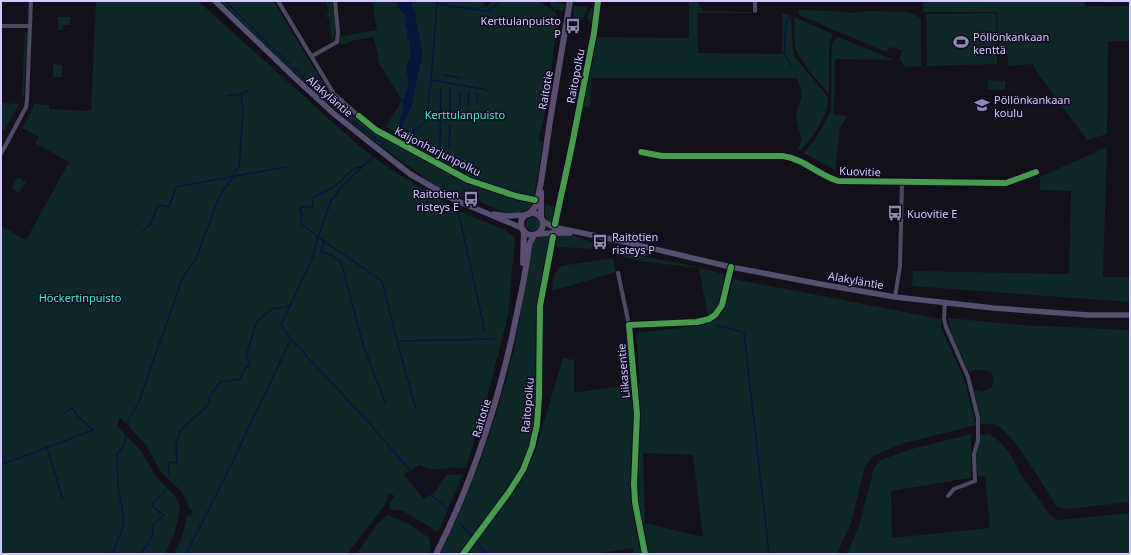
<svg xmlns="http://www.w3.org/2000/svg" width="1131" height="555" viewBox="0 0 1131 555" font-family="'Noto Sans',sans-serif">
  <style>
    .green { fill: #0e2729; fill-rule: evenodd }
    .water { fill: #05163d }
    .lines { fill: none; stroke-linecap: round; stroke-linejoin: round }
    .stream { stroke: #05163d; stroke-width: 1.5 }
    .street { stroke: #4d4a66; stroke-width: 4 }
    .secondary { stroke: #545170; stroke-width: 5.5 }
    .primary { stroke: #5b4d6f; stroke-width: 6 }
    .cycleway-casing { stroke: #100b21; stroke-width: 8 }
    .cycleway { stroke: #469c4c; stroke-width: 6 }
    .labels { text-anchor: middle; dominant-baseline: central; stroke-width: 3; stroke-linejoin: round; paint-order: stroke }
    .poi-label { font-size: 11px; fill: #d3caff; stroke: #100b21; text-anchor: start }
    .street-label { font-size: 11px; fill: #d3caff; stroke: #100b21 }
    .park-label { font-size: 11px; fill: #4bebcb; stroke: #100b21 }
  </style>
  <rect width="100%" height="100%" fill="#13101c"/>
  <g class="green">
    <path d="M96,1H198L358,145L387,167L457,210L505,230L515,238L508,315L486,402L466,468C460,468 454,467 449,468C438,469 430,471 420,465L403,474L424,499L436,491L446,475L463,474L438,532L403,511L390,509V502L395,496L389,493L384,506L347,554H174L182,537L187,515L191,516L193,512L192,510L189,509L187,501L180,490L161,472L146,445L120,417L117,426L141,451L156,477L175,496L179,504L180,511L175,532L165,554H1V226L26,240L69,162L35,143L39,137L22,128L33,108L34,104L49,105V109L91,111Z"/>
    <path d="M220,1H273L331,96L377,133L479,188L532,203L531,207C512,220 502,211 483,203C474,199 464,198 454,195C436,188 419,173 403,162C336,115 279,58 220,1Z"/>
    <path d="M326,1H332C333,13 340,31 332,40L329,19L326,16L329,12Z"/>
    <polygon points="372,1 397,1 398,7 405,14 405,24 407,29 407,37 410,42 411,57 406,66 409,82 404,108 399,126 394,133 386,127 402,100 379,63 374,37 355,40 343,45 339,42 341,35 343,36 377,30"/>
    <path d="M412,1H482L486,7L492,1H538L556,12L557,25L545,114L538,141L543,142L534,197C483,190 438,163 393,138L400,133L402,124L411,107L421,60L422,50L415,17L416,13L412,9Z"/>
    <path d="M550,1L566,5L564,10C558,11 549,9 550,1Z"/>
    <path d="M689,1H697L703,11L748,12L752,13H698V53L782,54V14H786L791,16L793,48L795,57L828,97C829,117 813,136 801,150L798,149L802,139C799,128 795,124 797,111C798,105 802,100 802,93C801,87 798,83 797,78H592L590,108L583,106L596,37L689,38Z"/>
    <polygon points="923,1 1083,1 1086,7 1130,6 1130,41 1108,41 1107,134 1087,140 1037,72 1033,64 1008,66 1008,55 999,55 998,39 1007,39 998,38 997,12 923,12"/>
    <polygon points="573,6 587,7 587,8 585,15 574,27"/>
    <polygon points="591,8 594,8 595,10 593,27 587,18"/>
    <polygon points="800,10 830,11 853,13 867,11 908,12 921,18 921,66 906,67 899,59 903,51 892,47 889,48 886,52 799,15 798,12"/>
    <polygon points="996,13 997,64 927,66 926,14"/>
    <polygon points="58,17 70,17 70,25 63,25 63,30 58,30"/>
    <polygon points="794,17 833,34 829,44 829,94 809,71 795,49"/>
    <polygon points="25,31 27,33 24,96 23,97 22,96"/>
    <polygon points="838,37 894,60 835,59 834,114 842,115 847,117 840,128 835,170 804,153 816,138 831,111 832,44 835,39"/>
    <polygon points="53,64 62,65 62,77 53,77"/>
    <polygon points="988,80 1005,81 1005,90 988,89"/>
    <polygon points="1,103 19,104 4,131 1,128"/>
    <polygon points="1107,147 1103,277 1130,277 1130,302 912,286 913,271 1069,274 1071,191 1040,190 1040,177"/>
    <polygon points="18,177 26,182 19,193 11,188"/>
    <polygon points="545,204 554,206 556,210 553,224 547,221 545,215"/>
    <circle cx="533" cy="224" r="7"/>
    <path d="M551,235L538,301V396L535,424L530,447L520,469L514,481L460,554H440C474,486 499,414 516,340C522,310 525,280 530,250L534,240L542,236Z"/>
    <path d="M555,235C561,236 567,235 572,236C581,237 588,242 597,245V249L558,247L554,245Z"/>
    <path d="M620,253C655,258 689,264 723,274C728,289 720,308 708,317L699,268L639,261L620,256Z"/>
    <polygon points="613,258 616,272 552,291 553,276 561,266"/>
    <path d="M733,279L941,319V328L964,378L976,425L904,443L873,456L865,466L852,520L837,554H634L633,548L594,554H465L534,456L563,358L574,360V393L640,383L636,333L705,325C728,313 727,302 733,279ZM643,453L693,455L703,537L645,523Z"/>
    <path d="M948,318L1021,325L1130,330V502L1068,509L1057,507C1046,490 1013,432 996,425C992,423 986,424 981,424L974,390L982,392L992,387L994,381L991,372L986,370H973L970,374L949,327Z"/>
    <polygon points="971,434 971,478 891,491 892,538 990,528 985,476 978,477 976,454 980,435 989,434 999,441 1011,455 1021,475 1050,515 1056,519 1059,520 1130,513 1130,554 847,554 860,523 874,468 881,460 908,450"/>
    <polygon points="388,515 407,523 430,538 430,550 428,554 357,554 377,524"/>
  </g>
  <polygon class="water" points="397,1 412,1 412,9 416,13 415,17 422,50 421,60 411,107 402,124 400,133 394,137 391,136 399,126 404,108 402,104 409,82 406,66 411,57 410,42 407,37 407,29 405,25 405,14 398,7"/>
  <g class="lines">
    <g class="stream">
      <path d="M225,1C258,33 289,65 323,95C342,112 362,130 383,143"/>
      <polyline points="437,4 486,11 490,10 501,1"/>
      <polyline points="789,17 786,22 784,54 791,65"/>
      <polyline points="444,75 461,78"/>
      <polyline points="432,80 487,90"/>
      <polyline points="227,96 241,94 248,91"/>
      <polyline points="477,102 477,94"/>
      <polyline points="468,105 469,92"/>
      <polyline points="460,110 460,92"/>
      <polyline points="450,115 450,89"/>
      <polyline points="400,133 415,130 426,122 431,79 437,4 435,1"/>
      <polyline points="381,146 385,142 388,140"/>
      <polyline points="449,146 450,125"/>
      <polyline points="440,151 441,87"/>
      <polyline points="363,166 353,169 335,186 314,197 312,208 306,206 299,209 302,213 301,223 318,237 382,281 397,341 416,409"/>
      <polyline points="458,210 485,331"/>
      <polyline points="143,231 150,225 158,205 169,207 176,187 285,167"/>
      <polyline points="324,241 321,252 331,255 341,262 364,348 385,402"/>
      <polyline points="716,325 743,332 744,333 769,554"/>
      <polyline points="291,339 371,425 430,494 450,511"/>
      <polyline points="398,341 494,339"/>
      <polyline points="127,428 128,421 139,401 183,277 196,259 219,197 233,177 235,171 239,167 243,112 241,94"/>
      <polyline points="47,448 63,500"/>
      <polyline points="1,464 17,459 93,430 78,416 72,408 64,413"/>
      <polyline points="169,476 169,462 177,463 176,443 181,430 210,403 209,397 220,382 240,379 244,370 250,364 246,356 257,321 272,309 290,306 313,256 318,237 331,201 344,184 375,155"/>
      <polyline points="460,523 472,537"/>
      <polyline points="475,540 487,554"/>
      <polyline points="112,554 122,530 124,521 118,486 117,454 123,447 126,434"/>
      <polyline points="141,554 153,535 153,525 164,515 152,506 154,501 165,493 166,489"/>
      <polyline points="186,554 230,467 291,339 281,325 290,306"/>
    </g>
    <g class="street">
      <polyline points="278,1 334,94 359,116"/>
      <polyline points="755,11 755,1"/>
      <polyline points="1,26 30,26"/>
      <polyline points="312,56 337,42 338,32 335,1"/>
      <path d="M641,152L662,156H783C804,159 818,175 838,181L1006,183L1036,172"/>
      <polyline points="1,154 26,107 27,100 31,1"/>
      <polyline points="618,273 629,325"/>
      <polyline points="895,297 900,266 902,182"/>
      <polyline points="945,303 944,319 946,327 968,377 978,418 978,440 974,454 975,481 954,489 948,496"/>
      <polyline points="645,554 635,502 634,484 637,414 629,325 697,322 709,319 715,315 722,305 731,267"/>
    </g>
    <g class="secondary">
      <polyline points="215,1 294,77 333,113 368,141 410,174 453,199 522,228"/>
      <polyline points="494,214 506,216 526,215"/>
      <polyline points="543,221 553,227 616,240 731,267 820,284 895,297 993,308 1088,315 1130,315"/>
      <polyline points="537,234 552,233 570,233"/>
    </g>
    <g class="primary">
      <circle cx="532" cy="224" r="11"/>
      <polyline points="529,214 536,206 541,182 550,121 570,1"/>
      <polyline points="541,218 541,192"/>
      <polyline points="523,263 524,231"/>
      <path d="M436,554C471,485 495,412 512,337C518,307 526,275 529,245L534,235"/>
    </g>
    <g class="cycleway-casing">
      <g id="cycleway">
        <polyline points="359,116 376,130 468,180 516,196 535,200"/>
        <path d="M641,152L662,156H783C804,159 818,175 838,181L1006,183L1036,172"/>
        <polyline points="555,224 572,145 594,33 598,1"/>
        <polyline points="463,554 509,492 523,470 532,447 537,425 539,396 540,306 553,237"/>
        <polyline points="645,554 635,502 634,484 637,414 629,325 697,322 709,319 715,315 722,305 731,267"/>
      </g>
    </g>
    <use href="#cycleway" class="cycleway"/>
  </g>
  <defs>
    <g id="bus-bare" transform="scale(1.2)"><path d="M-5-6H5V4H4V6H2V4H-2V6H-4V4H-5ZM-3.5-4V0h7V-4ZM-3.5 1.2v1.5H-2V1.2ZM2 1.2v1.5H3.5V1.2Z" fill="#9089b0" stroke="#100b21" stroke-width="2.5" paint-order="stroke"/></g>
    <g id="stadium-bare" transform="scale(1.2)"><path d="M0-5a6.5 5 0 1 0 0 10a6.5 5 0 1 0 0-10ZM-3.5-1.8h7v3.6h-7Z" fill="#9089b0" stroke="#100b21" stroke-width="2.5" paint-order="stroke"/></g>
    <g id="school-bare" transform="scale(1.2)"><path d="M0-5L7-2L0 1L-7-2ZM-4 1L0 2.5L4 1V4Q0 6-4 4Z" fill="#9089b0" stroke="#100b21" stroke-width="2.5" paint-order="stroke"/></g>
  </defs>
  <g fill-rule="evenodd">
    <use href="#bus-bare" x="573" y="26"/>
    <use href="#stadium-bare" x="961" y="42"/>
    <use href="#school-bare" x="982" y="105"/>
    <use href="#bus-bare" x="471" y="199"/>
    <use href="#bus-bare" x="895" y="213"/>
    <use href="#bus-bare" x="600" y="242"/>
  </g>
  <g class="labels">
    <g class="poi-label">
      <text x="561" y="20" text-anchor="end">Kerttulanpuisto<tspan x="561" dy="13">P</tspan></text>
      <text x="973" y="36">Pöllönkankaan<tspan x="973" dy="13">kenttä</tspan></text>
      <text x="994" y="99">Pöllönkankaan<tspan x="994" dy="13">koulu</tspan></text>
      <text x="459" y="193" text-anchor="end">Raitotien<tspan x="459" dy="13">risteys E</tspan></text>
      <text x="907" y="213">Kuovitie E</text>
      <text x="612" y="236">Raitotien<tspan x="612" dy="13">risteys P</tspan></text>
    </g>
    <g class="street-label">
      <text transform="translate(575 76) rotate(-79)">Raitopolku</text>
      <text transform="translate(545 90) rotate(-80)">Raitotie</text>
      <text transform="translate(330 96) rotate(41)">Alakyläntie</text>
      <text transform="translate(438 151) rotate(27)">Kaijonharjunpolku</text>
      <text transform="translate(860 171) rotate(2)">Kuovitie</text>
      <text transform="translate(856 280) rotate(10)">Alakyläntie</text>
      <text transform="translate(623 371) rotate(-95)">Liikasentie</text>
      <text transform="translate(527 405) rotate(-85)">Raitopolku</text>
      <text transform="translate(481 418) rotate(-73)">Raitotie</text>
    </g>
    <g class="park-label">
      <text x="465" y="114">Kerttulanpuisto</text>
      <text x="80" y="297">Höckertinpuisto</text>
    </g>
  </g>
  <rect width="1131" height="555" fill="none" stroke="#d3caff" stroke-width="4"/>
</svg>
